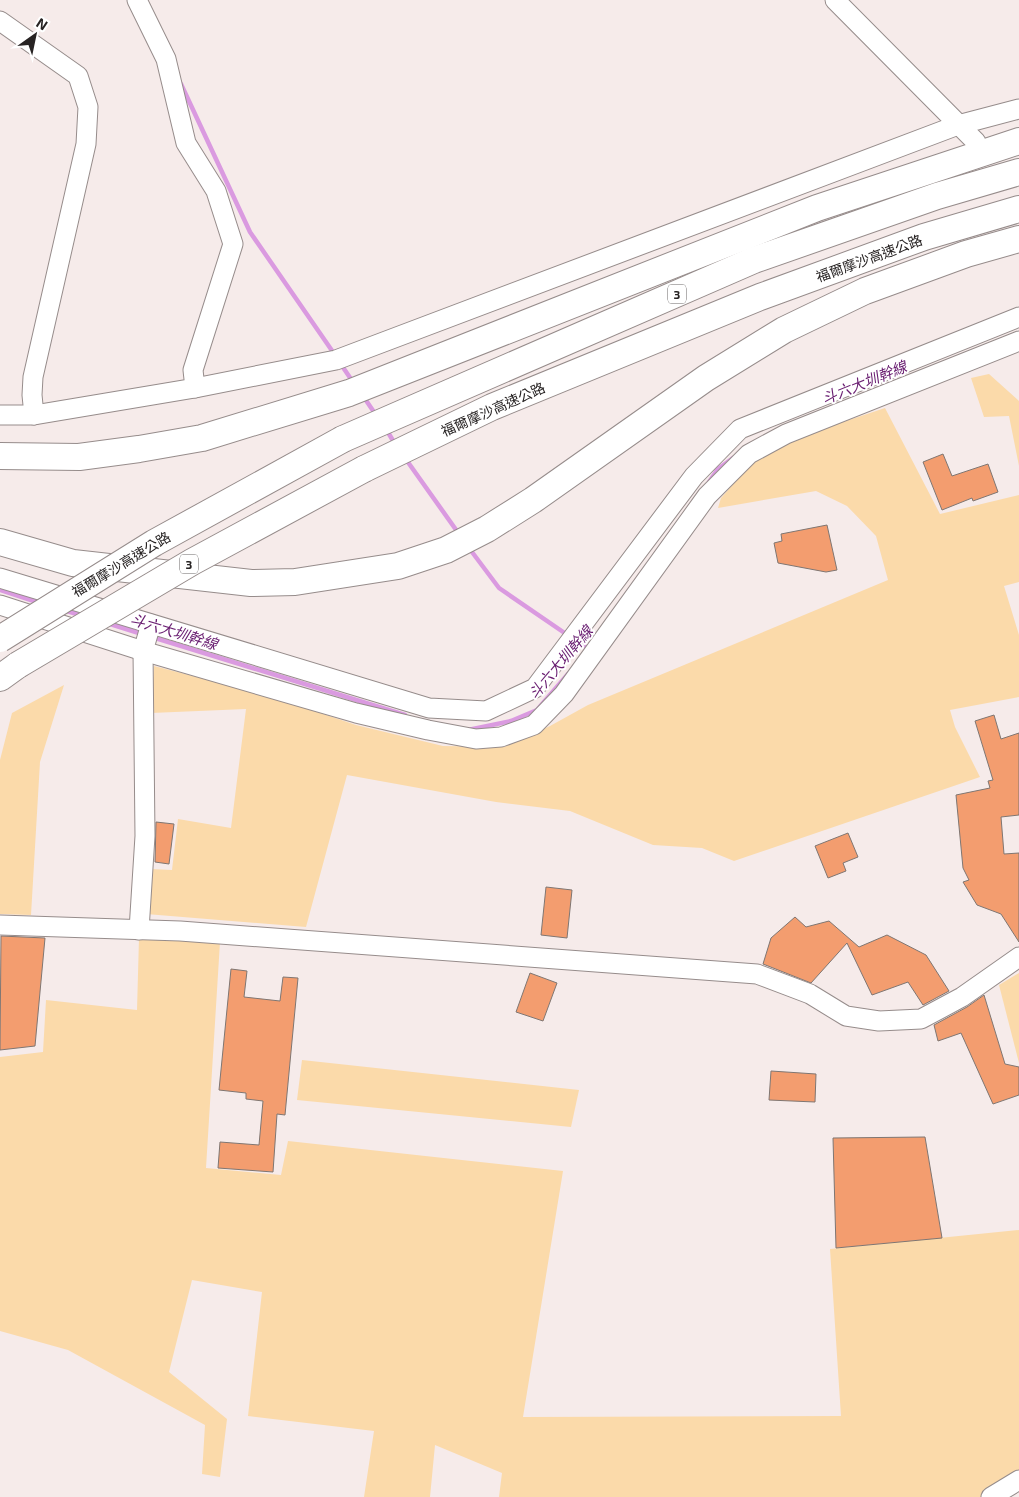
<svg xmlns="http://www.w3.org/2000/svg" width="1019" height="1497" viewBox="0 0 1019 1497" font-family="'Exo 2','Noto Sans TC',sans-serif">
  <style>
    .green { fill: #fbdaaa }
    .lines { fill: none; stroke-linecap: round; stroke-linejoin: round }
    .stream { stroke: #da9ae0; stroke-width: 4.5 }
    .building { fill: #f39d6f; stroke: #7f7672 }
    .minor-casing { stroke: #968c8b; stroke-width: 21 }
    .highway-casing { stroke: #968c8b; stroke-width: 28 }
    .minor { stroke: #fff; stroke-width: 19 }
    .highway { stroke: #fff; stroke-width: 26 }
    .highway-bridge-casing { stroke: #968c8b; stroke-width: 28; stroke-linecap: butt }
    .highway-bridge { stroke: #fff; stroke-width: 26 }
    .labels { text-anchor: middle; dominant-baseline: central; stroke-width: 4; stroke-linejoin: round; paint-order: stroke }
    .shield { fill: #fff; stroke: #686565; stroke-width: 1 }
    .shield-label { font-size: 12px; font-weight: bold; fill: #272323 }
    .street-label { font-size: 14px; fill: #272323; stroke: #fff }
    .water-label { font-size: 15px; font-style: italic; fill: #681c70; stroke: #fff }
  </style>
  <rect width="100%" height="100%" fill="#f6ebea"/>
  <g class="green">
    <polygon points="989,374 1019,401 1019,466 1009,416 984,417 971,378"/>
    <polygon points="885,408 940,514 1019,495 1019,582 1004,586 1019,635 1019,697 950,710 955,727 980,777 734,861 702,848 653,845 570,811 496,802 347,775 306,927 146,914 150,869 172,870 178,819 231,828 246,709 151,713 154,666 267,695 356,725 443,746 504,747 550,726 588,705 888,580 876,536 847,506 816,491 718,508 721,498 765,448"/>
    <polygon points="64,685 40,762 31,915 0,914 0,760 12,713"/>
    <polygon points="139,938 220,942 206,1168 281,1175 288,1141 563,1171 523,1417 841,1416 830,1249 1019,1230 1019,1472 988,1497 499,1497 502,1473 435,1445 430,1497 364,1497 374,1431 248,1416 262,1292 192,1280 169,1372 227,1419 220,1477 202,1474 205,1425 68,1350 0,1331 0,1057 43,1052 46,1000 137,1010"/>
    <polygon points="1019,973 1019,1063 999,985"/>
    <polygon points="302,1060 579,1090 571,1127 297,1100"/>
  </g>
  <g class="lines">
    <g class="stream">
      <polyline points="181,84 250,232 335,355"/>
      <polyline points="340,363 353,382"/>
      <polyline points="363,396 376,415"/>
      <polyline points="386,429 395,444"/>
      <polyline points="405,458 459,534"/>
      <polyline points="709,482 718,469 733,458"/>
      <polyline points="469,548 499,588 569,636"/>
      <polyline points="0,590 40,603"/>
      <polyline points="64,610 83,616"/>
      <polyline points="107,623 142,634"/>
      <polyline points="152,637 405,715"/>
      <polyline points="575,640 589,649"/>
      <polyline points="468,730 511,721 537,710 568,674"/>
    </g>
  </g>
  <g class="building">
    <polygon points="943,454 952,476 988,464 998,492 973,501 972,498 942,510 923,462"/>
    <polygon points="827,525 837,570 826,572 778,563 774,543 782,541 781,534"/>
    <polygon points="994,715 1001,739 1019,733 1019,815 1001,817 1004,854 1019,853 1019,942 1001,914 977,905 963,882 969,880 963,868 956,795 990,788 988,781 993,780 975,721"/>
    <polygon points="156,822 174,824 169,864 155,862"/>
    <polygon points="848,833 858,857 843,863 846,871 828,878 815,846"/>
    <polygon points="546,887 572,890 567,938 541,935"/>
    <polygon points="795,917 806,927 829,921 859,947 887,935 926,955 949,991 923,1005 908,982 872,995 847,943 811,983 763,964 771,938"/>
    <polygon points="1,936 45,938 35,1046 0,1050"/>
    <polygon points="231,969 247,971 244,997 280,1001 283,977 298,978 285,1115 277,1114 273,1172 218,1168 220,1142 259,1145 263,1101 246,1099 246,1093 219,1090"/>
    <polygon points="530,973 557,983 543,1021 516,1012"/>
    <polygon points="984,995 1005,1064 1019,1067 1019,1095 993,1104 961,1033 938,1041 934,1025 967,1007"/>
    <polygon points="771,1071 816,1074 815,1102 769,1100"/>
    <polygon points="925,1137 942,1238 836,1248 833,1138"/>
  </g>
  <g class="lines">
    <g class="minor-casing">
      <g id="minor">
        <polyline points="835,0 976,142"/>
        <polyline points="0,21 78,76 88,107 86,144 33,377 32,395 34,415"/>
        <polyline points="195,388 336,360 958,125 1019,109"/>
        <polyline points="0,415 34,415 195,388 193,370 233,244 216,191 186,143 166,59 137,0"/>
        <polyline points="0,578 429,708 486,711 535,688 694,476 740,429 1019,317"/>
        <polyline points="0,605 143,651 356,713 428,730 476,739 501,737 534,725 564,694 707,496 749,454 786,434 1019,341"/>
        <polyline points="0,925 180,931 757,974 810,994 846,1016 879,1021 921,1019 962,997 1019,957"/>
        <polyline points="139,930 145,836 143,651 151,624"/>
        <polyline points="991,1497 1019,1480"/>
      </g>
    </g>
    <g class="highway-casing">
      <g id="highway">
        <polyline points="343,439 754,260 937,196 1019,172"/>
        <polyline points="0,456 79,457 139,449 202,438 349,393 817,208 1019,141"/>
        <polyline points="364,469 492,407 760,297 924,237 1019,209"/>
        <polyline points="0,542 73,563 251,583 295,582 398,566 446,550 487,529 533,500 706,378 784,330 865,291 966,254 1019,239"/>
        <polyline points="0,678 18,665"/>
      </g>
    </g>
    <use href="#minor" class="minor"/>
    <use href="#highway" class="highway"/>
    <g class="highway-bridge-casing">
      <g id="highway-bridge">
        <polyline points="0,639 154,543 343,439"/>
        <polyline points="18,665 192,562 364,469"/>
      </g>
    </g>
    <use href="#highway-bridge" class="highway-bridge"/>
  </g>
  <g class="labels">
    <g class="shield">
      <rect x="668" y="284.5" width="18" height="19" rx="4"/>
      <rect x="180" y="554.5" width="18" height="19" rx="4"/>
    </g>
    <g class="shield-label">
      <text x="677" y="294">3</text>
      <text x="189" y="564">3</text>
    </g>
    <g class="street-label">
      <text transform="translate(869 258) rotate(-20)">福爾摩沙高速公路</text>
      <text transform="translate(493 409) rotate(-24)">福爾摩沙高速公路</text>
      <text transform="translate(121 564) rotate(-31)">福爾摩沙高速公路</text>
    </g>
    <g class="water-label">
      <text transform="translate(864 382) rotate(-22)">斗六大圳幹線</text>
      <text transform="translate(174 631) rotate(17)">斗六大圳幹線</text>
      <text transform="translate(560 662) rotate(-50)">斗六大圳幹線</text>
    </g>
  </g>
  <g transform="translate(35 35) rotate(33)" stroke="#ffffff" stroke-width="4" paint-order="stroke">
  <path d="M0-4L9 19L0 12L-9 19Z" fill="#272323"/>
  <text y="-8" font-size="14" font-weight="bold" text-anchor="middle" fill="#272323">N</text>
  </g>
</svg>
